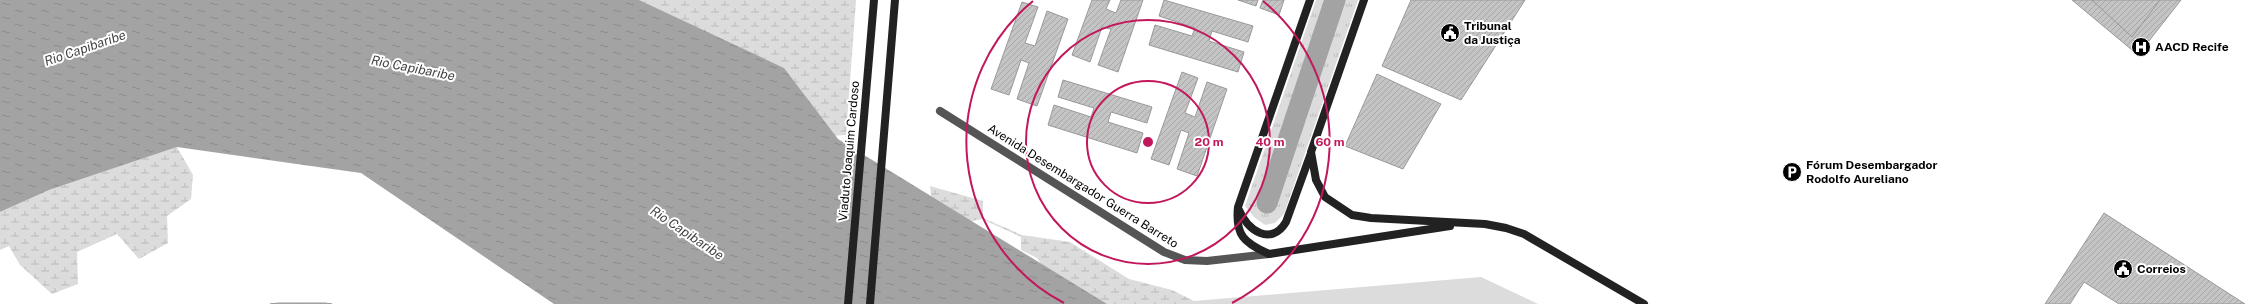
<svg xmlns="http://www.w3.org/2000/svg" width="2252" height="304" viewBox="0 0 2252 304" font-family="'Public Sans',sans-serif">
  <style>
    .grass { fill: #dcdcdc }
    .wetland { fill: url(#wetland-marsh) }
    .park { fill: url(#park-tufts) }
    .water { fill: url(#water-ripples) }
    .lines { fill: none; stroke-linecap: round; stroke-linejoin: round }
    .canal { stroke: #a3a3a3; stroke-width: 21 }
    .building { fill: url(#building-hatch); stroke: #999 }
    .street { stroke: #555; stroke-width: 8 }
    .secondary { stroke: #222; stroke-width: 8 }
    .ring { fill: none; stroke: #c2185b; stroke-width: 2 }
    .labels { text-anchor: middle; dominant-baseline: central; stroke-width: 4; stroke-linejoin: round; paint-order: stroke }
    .poi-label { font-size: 12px; font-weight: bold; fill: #000; stroke: #fff; text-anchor: start }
    .street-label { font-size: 12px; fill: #000; stroke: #fff }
    .water-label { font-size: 13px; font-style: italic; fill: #444; stroke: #fff }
    .centre { fill: #c2185b; stroke: #fff; stroke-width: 2 }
    .ring-label { font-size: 12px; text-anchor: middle; font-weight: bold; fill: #c2185b; stroke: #fff; stroke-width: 4; stroke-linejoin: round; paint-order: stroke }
  </style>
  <defs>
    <pattern id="wetland-marsh" width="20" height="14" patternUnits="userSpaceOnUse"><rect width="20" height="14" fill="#dcdcdc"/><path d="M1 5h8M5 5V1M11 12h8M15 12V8" fill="none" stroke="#bbb"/></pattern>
    <pattern id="park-tufts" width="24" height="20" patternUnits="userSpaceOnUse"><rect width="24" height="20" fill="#dcdcdc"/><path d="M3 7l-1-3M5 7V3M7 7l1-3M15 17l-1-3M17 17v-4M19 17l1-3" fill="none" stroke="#bbb"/></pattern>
    <pattern id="water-ripples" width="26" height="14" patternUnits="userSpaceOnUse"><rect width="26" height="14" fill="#a3a3a3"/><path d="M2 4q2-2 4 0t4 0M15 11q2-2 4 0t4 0" fill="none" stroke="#8b8b8b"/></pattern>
    <pattern id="building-hatch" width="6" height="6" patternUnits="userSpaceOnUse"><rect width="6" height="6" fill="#c4c4c4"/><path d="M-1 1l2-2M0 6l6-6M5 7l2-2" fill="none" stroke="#a7a7a7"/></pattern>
  </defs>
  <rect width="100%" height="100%" fill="#fff"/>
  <polygon class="grass" points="1481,277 1538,304 1194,304 1194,301"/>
  <g class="wetland">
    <polygon points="607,0 856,0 846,135 829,136"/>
    <polygon points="177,147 193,175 191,199 167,216 168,243 139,259 117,234 77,252 78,284 52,294 20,265 9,246 0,250 0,212 49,190"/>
    <polygon points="930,186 983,201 983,218 1022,235 1070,242 1129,279 1172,290 1194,301 1194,304 1079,304 1049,276 1037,258 1021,250 1021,237 982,219 964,223 932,203"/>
  </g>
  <polygon class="park" points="1316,0 1358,0 1284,214 1275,223 1265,225 1254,217 1245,206"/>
  <polygon class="water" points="0,0 639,0 784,68 838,139 1107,304 554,304 361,173 177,147 49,190 0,212"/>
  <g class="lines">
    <polyline class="canal" points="1267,203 1335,0"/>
  </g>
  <g class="building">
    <polygon points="1092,0 1110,0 1106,9 1116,13 1121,0 1143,0 1118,72 1098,65 1111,29 1102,27 1090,62 1072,55"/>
    <polygon points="1164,0 1253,26 1248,42 1212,31 1209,41 1244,52 1238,72 1149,45 1155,25 1192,36 1195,28 1159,16"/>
    <polygon points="1238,0 1258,0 1256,6"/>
    <polygon points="1263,0 1284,0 1279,15 1260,8"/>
    <polygon points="1411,0 1525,0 1461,100 1382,66"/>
    <polygon points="2072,0 2181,0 2138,55"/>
    <polygon points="2092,0 2160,0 2132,37"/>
    <polygon points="1022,2 1038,7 1025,43 1035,46 1047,11 1068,19 1037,106 1017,99 1029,63 1021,60 1009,95 991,89"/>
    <polygon points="1182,72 1198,78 1185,113 1195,117 1207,82 1227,89 1197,176 1177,169 1189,133 1181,130 1169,165 1151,159"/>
    <polygon points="1377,74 1441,104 1403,169 1345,146"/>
    <polygon points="1063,80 1152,107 1147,123 1111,112 1108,122 1143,133 1137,153 1048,125 1054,105 1091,117 1094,108 1058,97"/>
    <polygon points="2104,213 2245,304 2119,304 2084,282 2070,304 2045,304"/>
    <polygon points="279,303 325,303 332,304 270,304"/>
  </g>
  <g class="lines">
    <polyline class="street" points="940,111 1164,252 1185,260 1207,261 1269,254"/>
    <g class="secondary">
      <path d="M1310,0L1238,207C1235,235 1244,243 1269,254L1450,226"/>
      <polyline points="1364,0 1311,152 1316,180 1325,197 1352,215 1371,218 1485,224 1506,228 1524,234 1644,304"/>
      <path d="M1239,210C1247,230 1271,247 1286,222L1311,153"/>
      <polyline points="848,304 874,0"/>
      <polyline points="870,304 895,0"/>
    </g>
  </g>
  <g class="ring">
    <circle cx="1148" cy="142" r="61"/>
    <circle cx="1148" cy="142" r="122"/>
    <path d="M1064 303A182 182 0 0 1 1033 1M1263 1A182 182 0 0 1 1232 303"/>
  </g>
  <defs>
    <g id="civic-disc" transform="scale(1)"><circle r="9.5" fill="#000" stroke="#fff"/><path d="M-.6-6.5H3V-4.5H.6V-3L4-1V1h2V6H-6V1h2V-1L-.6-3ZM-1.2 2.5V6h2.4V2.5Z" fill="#fff"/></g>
    <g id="hospital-disc" transform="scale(1)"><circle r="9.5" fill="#000" stroke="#fff"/><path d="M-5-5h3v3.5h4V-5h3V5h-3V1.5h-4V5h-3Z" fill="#fff"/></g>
    <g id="parking-disc" transform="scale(1)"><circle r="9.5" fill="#000" stroke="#fff"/><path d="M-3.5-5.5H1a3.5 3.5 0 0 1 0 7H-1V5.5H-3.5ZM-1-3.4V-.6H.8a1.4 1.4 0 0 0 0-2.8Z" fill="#fff"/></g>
  </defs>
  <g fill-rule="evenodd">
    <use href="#civic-disc" x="1450" y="33"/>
    <use href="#hospital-disc" x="2141" y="47"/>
    <use href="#parking-disc" x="1792" y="172"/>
    <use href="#civic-disc" x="2123" y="269"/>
  </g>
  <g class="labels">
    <g class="poi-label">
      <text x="1464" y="26">Tribunal<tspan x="1464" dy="14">da Justiça</tspan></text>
      <text x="2155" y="47">AACD Recife</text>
      <text x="1806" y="165">Fórum Desembargador<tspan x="1806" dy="14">Rodolfo Aureliano</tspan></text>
      <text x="2137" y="269">Correios</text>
    </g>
    <g class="street-label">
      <text transform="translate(849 151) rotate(-85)">Viaduto Joaquim Cardoso</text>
      <text transform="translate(1083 186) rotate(32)">Avenida Desembargador Guerra Barreto</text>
    </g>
    <g class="water-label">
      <text transform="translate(85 48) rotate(-19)">Rio Capibaribe</text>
      <text transform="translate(413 68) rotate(11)">Rio Capibaribe</text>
      <text transform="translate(687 233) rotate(34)">Rio Capibaribe</text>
    </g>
  </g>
  <circle cx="1148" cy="142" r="6" class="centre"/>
  <g class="ring-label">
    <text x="1209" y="146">20 m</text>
    <text x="1270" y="146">40 m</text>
    <text x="1330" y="146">60 m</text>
  </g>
</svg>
